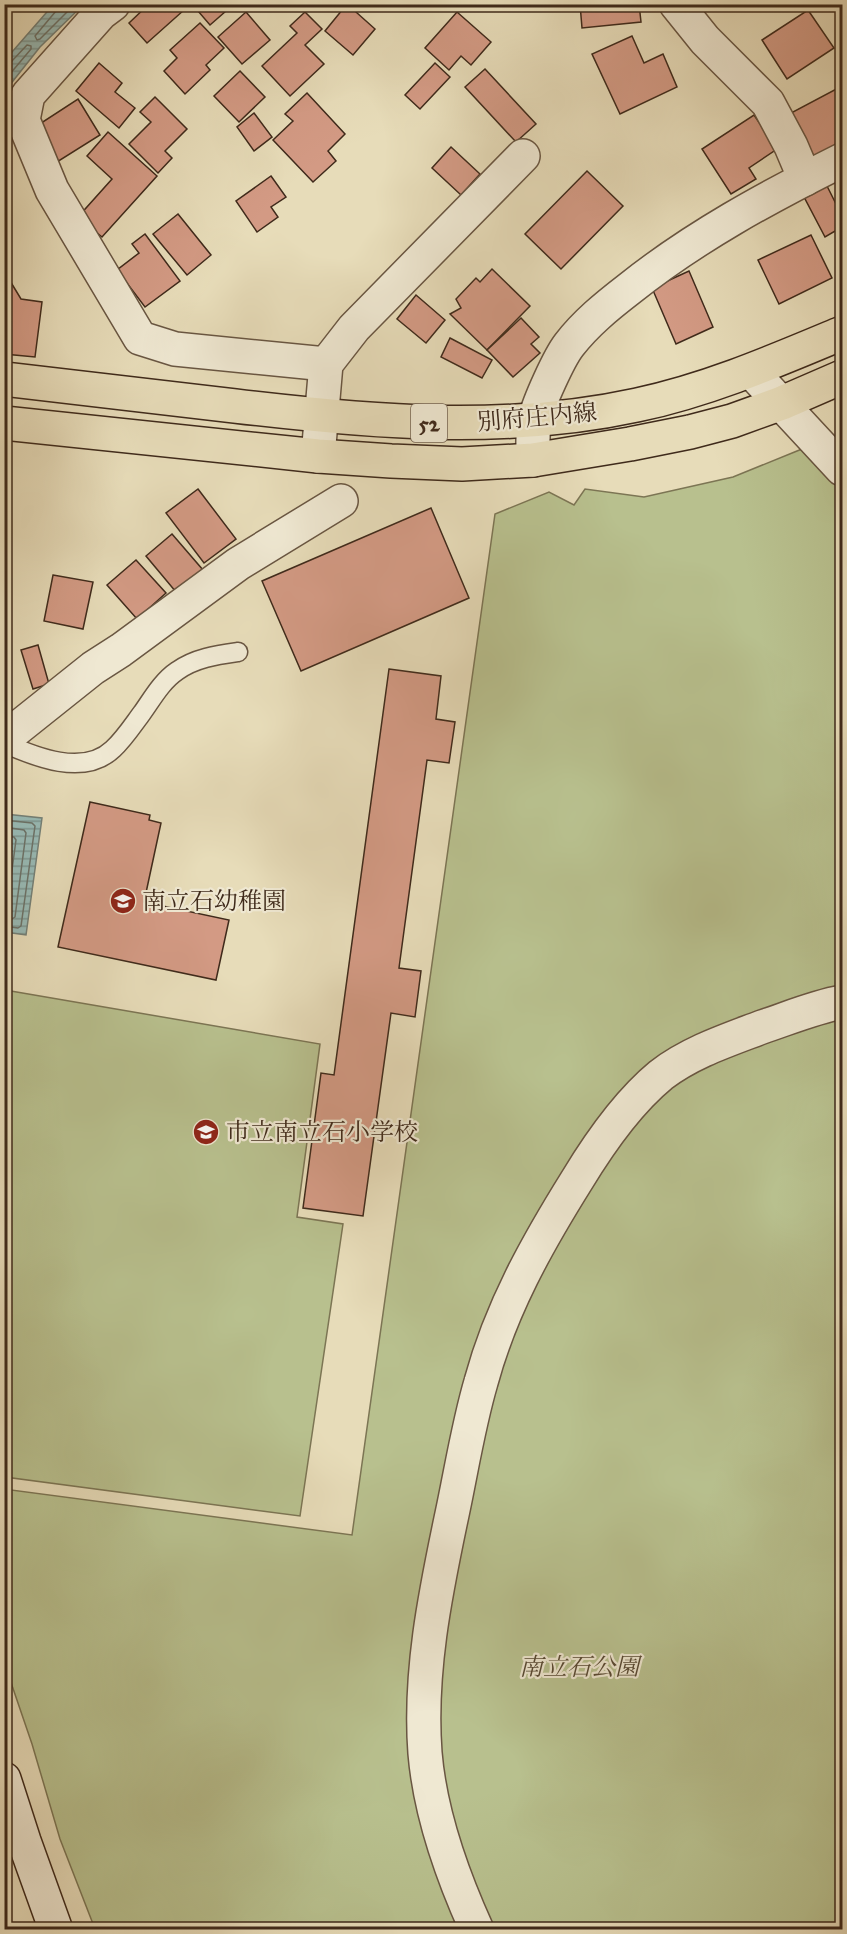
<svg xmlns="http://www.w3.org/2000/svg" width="847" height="1934" viewBox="0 0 847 1934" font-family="'IM FELL Great Primer','Noto Serif JP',serif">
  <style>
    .park { fill: #b8c08e; stroke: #7c7554; stroke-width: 1.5 }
    .water { fill: url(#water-rules); stroke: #748077; stroke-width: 1.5 }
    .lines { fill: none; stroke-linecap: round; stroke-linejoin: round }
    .shore { stroke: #6c7268; stroke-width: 1.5 }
    .building { fill: #d39a84; stroke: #3f2a1b; stroke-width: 1.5 }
    .lane-casing { stroke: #695642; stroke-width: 21 }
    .street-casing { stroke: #695642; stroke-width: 36 }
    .secondary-casing { stroke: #3f2a1b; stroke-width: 36 }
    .primary-casing { stroke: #3f2a1b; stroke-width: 36 }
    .lane { stroke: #efe8d2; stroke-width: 18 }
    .street { stroke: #efe8d2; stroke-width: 33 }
    .secondary { stroke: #efe8d2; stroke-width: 33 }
    .primary { stroke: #e7dcb9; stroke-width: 33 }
    .labels { text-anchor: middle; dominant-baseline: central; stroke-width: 4.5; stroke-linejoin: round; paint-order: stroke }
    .shield { fill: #efe8d2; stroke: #746352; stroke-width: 1.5 }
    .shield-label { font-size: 22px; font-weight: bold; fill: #3f2a1b }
    .street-label { font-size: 24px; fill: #3f2a1b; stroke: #efe8d2 }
    .poi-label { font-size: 24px; fill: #3f2a1b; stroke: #efe8d2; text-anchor: start }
    .park-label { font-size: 24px; font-style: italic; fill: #574832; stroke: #efe8d2 }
  </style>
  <defs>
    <pattern id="water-rules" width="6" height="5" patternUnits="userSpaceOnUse" patternTransform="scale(1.5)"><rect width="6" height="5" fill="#98bab5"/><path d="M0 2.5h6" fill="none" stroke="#7d9792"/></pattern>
  </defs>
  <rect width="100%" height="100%" fill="#e7dcb9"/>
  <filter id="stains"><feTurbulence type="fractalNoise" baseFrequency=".00333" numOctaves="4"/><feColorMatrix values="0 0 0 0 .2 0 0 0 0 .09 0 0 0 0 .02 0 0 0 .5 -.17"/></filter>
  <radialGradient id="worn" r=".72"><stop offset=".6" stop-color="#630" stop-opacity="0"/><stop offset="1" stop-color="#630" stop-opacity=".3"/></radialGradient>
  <g class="park">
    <polygon points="802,449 842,491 842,1929 95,1929 60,1839 32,1744 5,1665 4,1489 352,1535 495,514 549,492 574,505 585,489 644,497 733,477"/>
    <polygon points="5,990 320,1044 297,1217 343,1224 300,1516 5,1477"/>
  </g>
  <g class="water">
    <polygon points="53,5 83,5 40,47 5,91 5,60"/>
    <polygon points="5,814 42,818 26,935 5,932"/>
  </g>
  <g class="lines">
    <g class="shore">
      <polyline points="58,4 56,11 35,36 37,40 40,39 75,4"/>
      <polyline points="4,63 11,62 27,45 31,46 31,49 4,81"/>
      <polyline points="4,820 32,823 35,826 21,926 18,928 4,926"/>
      <polyline points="4,827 24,830 26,833 15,917 12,919 4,919"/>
      <polyline points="4,836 14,837 16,840 7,907 4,910"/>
    </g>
  </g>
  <g class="building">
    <polygon points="149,4 179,4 184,10 147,43 129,23"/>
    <polygon points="192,4 234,4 210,25"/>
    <polygon points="347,4 375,29 353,55 325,31"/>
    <polygon points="580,4 639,4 641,22 582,28"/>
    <polygon points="808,10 834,48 787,79 762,40"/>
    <polygon points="246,12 270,40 242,64 218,37"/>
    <polygon points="305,12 322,29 305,45 324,64 290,96 262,66 297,33 290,26"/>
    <polygon points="457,12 491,42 471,65 461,56 449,70 425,48"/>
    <polygon points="200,23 224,48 206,65 210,70 185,94 164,71 177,58 170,50"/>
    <polygon points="632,36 644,63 663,54 677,87 620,114 592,54"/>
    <polygon points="99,63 122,83 115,92 135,108 119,128 76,91"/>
    <polygon points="435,63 450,77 420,109 405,95"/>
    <polygon points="485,69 536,124 516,142 465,87"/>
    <polygon points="240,71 265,97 239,122 214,96"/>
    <polygon points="842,86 842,148 817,162 791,113"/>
    <polygon points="307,93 345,134 328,151 336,161 313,182 273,140 293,121 285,114"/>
    <polygon points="155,97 187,129 165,151 172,158 158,173 129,144 151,122 140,112"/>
    <polygon points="78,99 100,135 57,162 35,127"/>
    <polygon points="254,113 272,137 254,151 237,127"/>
    <polygon points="754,115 777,149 749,168 756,179 731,194 702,149"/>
    <polygon points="108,132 157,176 102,237 78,217 112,179 87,156"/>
    <polygon points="451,147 480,174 461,195 432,168"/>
    <polygon points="587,171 623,206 561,269 525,234"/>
    <polygon points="271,176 286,197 271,207 278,217 257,232 236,201"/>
    <polygon points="826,184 842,216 842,227 825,237 803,195"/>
    <polygon points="178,214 211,255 187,275 153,234"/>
    <polygon points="145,234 180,281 145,307 117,270 139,253 132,244"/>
    <polygon points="811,235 832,278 779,304 758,260"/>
    <polygon points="492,269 530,306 487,350 450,314 461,308 456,299 476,278 480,282"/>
    <polygon points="4,271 21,299 42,302 35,357 4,354"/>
    <polygon points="689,271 713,327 676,344 652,288"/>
    <polygon points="416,295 445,320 426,343 397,319"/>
    <polygon points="521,318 539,337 531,344 540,353 513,377 487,350"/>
    <polygon points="450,338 492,360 482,378 441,357"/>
    <polygon points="198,489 236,539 204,563 166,513"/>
    <polygon points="431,508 469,598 301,671 262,581"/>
    <polygon points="172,534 203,570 176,592 146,556"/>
    <polygon points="136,560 166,593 137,619 107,585"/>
    <polygon points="53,575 93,582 83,629 44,621"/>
    <polygon points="38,645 49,684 33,689 21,650"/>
    <polygon points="389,669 441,676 436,719 455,722 449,763 427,760 399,968 421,971 415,1017 391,1013 363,1216 303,1208 321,1073 334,1075"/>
    <polygon points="90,802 150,815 149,820 161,823 144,902 229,920 216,980 58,947"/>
    <polygon points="4,1001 11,1002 8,1017 4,1016"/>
  </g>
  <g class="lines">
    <g class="lane-casing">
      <path id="lane" d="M4,743C35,757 84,777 113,749C124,739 133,725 142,713C152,699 162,681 177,671C195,658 217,655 238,652"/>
    </g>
    <g class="street-casing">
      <g id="street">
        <polyline points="113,4 101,13 28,95 23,120 52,190 140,338 175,349 326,364"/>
        <polyline points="676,4 705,40 768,103 791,146 805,179"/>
        <polyline points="751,371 842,469"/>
        <polyline points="318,456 326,364 354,328 523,156"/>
        <path d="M533,460C533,447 532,431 535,419C539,402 559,358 569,345C586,323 607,306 629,289C694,237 768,197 842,160"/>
        <polyline points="4,739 93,668 121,650 238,564 341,501"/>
        <path d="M477,1930C452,1875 430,1813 425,1753C419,1674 435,1595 451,1519C461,1473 468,1426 481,1382C501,1308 537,1244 577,1180C600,1142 627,1103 661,1075C691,1052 728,1040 762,1027C789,1018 815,1007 842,1002"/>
      </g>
    </g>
    <g class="secondary-casing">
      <polyline id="secondary" points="4,1779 24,1841 56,1930"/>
    </g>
    <g class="primary-casing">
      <g id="primary">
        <path d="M4,379C81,388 158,397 235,406C369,422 504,434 637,405C708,390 775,361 842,333"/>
        <polyline points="4,423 318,456 391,461 462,464 533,460 630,444 690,432 732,421 782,403 842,377"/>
      </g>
    </g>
    <use href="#lane" class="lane"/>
    <use href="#street" class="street"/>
    <use href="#secondary" class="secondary"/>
    <use href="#primary" class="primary"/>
  </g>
  <defs>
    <g id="school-disc" transform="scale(1.35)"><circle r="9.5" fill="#8f2418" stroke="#efe8d2"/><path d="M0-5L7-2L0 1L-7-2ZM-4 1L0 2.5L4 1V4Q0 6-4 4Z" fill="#fff"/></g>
  </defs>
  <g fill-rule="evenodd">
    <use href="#school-disc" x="123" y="901"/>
    <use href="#school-disc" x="206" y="1132"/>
  </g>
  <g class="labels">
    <rect class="shield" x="411" y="404" width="36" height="38" rx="4.5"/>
    <g class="shield-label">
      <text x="429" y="423">52</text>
    </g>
    <g class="street-label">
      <text transform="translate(537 417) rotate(-5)">別府庄内線</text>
    </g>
    <g class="poi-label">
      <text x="142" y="901">南立石幼稚園</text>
      <text x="226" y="1132">市立南立石小学校</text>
    </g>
    <g class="park-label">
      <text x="579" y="1667">南立石公園</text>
    </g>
  </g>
  <rect width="847" height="1934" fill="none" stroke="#e7dcb9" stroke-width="24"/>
  <rect x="6" y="6" width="835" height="1922" fill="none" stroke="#3f2a1b" stroke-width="3"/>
  <rect x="12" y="12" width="823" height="1910" fill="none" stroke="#3f2a1b" stroke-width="1.5"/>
  <rect width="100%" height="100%" filter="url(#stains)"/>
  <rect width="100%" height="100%" fill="url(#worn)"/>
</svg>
